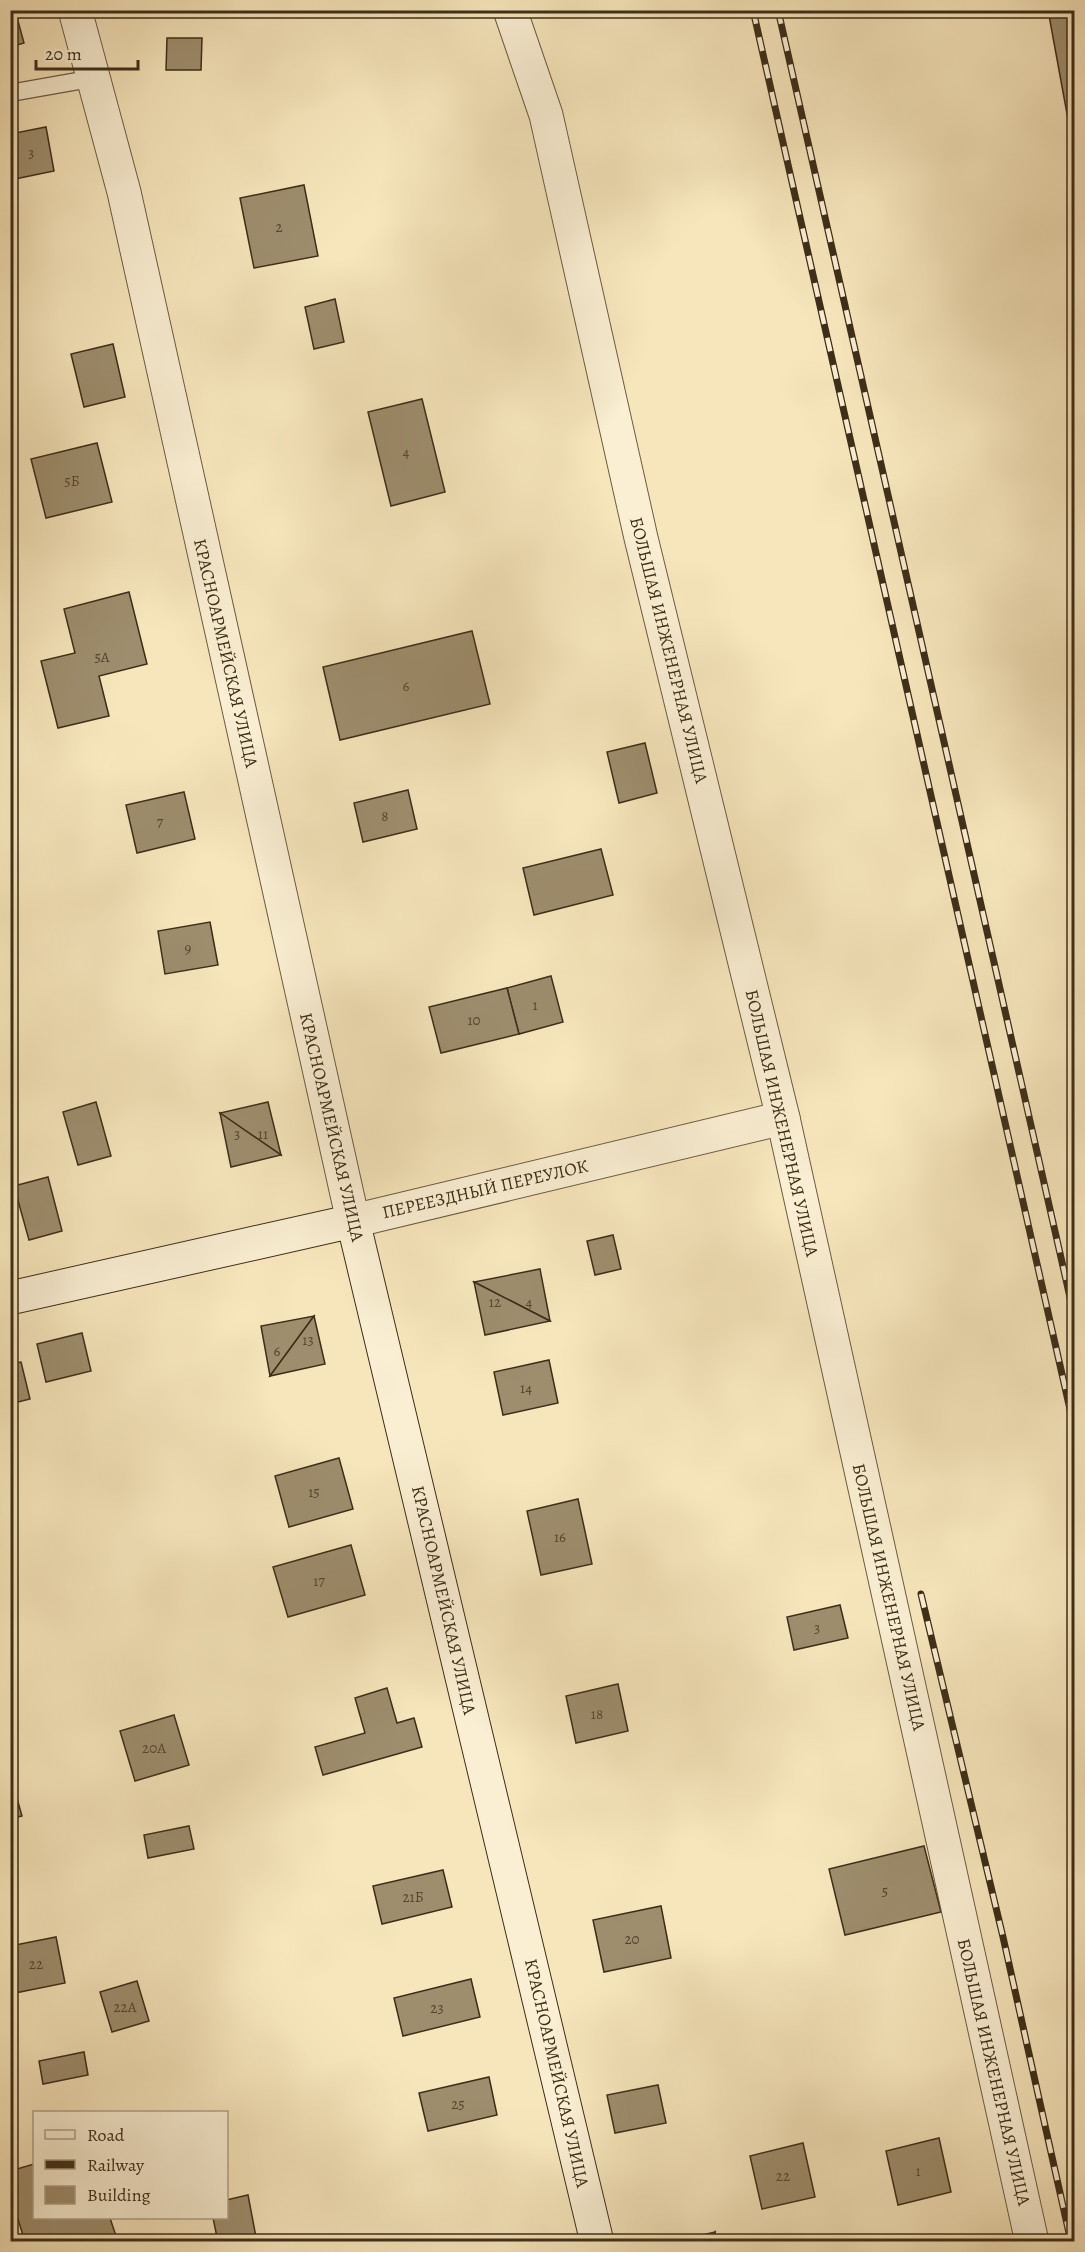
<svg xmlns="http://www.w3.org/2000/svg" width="1085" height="2252" viewBox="0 0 1085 2252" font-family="Alegreya,serif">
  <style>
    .building { fill: #9e8e6e; stroke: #3d2e19; stroke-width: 1.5 }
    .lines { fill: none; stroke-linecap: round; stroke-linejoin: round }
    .lane-casing { stroke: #6c5c42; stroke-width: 19 }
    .street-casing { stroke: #6c5c42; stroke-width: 35 }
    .secondary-casing { stroke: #3d2e19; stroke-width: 35 }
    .lane { stroke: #faefd3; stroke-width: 16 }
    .street { stroke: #faefd3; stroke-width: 33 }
    .secondary { stroke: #faefd3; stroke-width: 33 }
    .rail-casing { stroke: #3d2e19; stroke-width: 7 }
    .rail { stroke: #faefd3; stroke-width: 4.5; stroke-dasharray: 14; stroke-linecap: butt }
    .labels { text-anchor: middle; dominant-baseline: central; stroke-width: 6; stroke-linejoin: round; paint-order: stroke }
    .number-label { font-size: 15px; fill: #55462e }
    .street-label { font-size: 18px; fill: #3d2e19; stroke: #faefd3 }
  </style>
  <rect width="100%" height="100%" fill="#f7e6bc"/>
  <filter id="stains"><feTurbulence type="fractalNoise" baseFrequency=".00333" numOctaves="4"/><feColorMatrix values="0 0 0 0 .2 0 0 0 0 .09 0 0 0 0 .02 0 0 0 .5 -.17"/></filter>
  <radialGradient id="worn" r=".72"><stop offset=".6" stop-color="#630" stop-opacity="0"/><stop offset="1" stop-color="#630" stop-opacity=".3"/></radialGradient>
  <g class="building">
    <polygon points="10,10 15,10 24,43 10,47"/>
    <polygon points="1048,10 1074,10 1074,152"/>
    <polygon points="167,38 202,38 201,70 166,70"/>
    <polygon points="46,127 54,171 10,180 10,134"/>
    <polygon points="304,185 318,256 254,268 240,198"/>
    <polygon points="335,299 344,342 314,349 305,307"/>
    <polygon points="113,344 125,397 84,407 71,354"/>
    <polygon points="422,399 445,492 391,506 368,412"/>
    <polygon points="97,443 112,502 46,518 31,459"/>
    <polygon points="129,592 147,664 99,676 109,716 58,728 41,661 75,653 64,609"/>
    <polygon points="472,631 490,704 340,740 323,667"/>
    <polygon points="645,743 657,793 619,803 607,752"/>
    <polygon points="408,790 417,829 363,842 354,803"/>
    <polygon points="184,792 195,839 137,853 126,805"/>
    <polygon points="601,849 613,895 534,915 523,868"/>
    <polygon points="210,922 218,965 165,974 158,931"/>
    <polygon points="551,976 563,1022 519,1034 507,988"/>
    <polygon points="507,988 519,1034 441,1053 429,1007"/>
    <polygon points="96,1102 111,1156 78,1165 63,1112"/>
    <polygon points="268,1102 281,1155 220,1113"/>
    <polygon points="220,1113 281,1155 231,1167"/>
    <polygon points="48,1177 62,1231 29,1240 14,1186"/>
    <polygon points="613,1235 621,1269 595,1275 587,1241"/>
    <polygon points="540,1269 550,1321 474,1282"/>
    <polygon points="474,1282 550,1321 485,1335"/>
    <polygon points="314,1316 270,1376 261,1326"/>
    <polygon points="314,1316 325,1364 270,1376"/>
    <polygon points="82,1333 91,1371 46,1382 37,1344"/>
    <polygon points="549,1360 558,1403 503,1415 494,1372"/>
    <polygon points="21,1362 30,1399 10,1404 10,1364"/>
    <polygon points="339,1458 353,1509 289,1527 275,1476"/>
    <polygon points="578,1499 592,1564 541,1575 527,1511"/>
    <polygon points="351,1545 365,1595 288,1617 273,1567"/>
    <polygon points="840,1605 848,1638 794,1650 787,1617"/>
    <polygon points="618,1684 628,1731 576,1743 566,1696"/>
    <polygon points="387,1688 397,1723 414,1718 422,1747 323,1775 315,1747 365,1733 355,1698"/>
    <polygon points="174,1715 189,1765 135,1781 120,1731"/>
    <polygon points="10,1774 22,1816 10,1819"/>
    <polygon points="189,1826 194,1849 148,1858 144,1835"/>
    <polygon points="924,1846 941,1912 845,1935 829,1869"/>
    <polygon points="443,1870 452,1907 382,1924 373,1886"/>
    <polygon points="661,1906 671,1958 604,1972 593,1920"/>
    <polygon points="56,1937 65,1983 10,1994 10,1946"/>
    <polygon points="471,1979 480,2017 403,2036 394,1998"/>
    <polygon points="137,1981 149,2021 112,2032 100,1992"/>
    <polygon points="84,2052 88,2075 43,2084 39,2061"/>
    <polygon points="489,2077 497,2115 428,2131 419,2093"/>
    <polygon points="658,2085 666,2123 615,2133 607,2095"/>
    <polygon points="939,2138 951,2192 898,2205 886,2151"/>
    <polygon points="803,2143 815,2197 762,2209 750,2156"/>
    <polygon points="34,2164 34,2218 110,2218 118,2242 25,2242 10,2193 10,2171"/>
    <polygon points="248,2195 256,2237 234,2242 218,2242 213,2218 226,2218 226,2200"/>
    <polygon points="715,2232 710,2242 670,2242"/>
    <polygon points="715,2232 717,2242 710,2242"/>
  </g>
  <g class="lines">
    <g class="lane-casing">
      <polyline id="lane" points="10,93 95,78"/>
    </g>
    <g class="street-casing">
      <g id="street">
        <polyline points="75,10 124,192 353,1221 783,1118"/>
        <polyline points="510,10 546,115 641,538 783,1118 1032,2242"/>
      </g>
    </g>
    <g class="secondary-casing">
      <polyline id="secondary" points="10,1298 353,1221 597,2242"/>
    </g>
    <use href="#lane" class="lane"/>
    <use href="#street" class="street"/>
    <use href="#secondary" class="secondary"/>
    <g class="rail-casing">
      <g id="rail">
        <polyline points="753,10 1074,1427"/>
        <polyline points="778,10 1074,1315"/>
        <polyline points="921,1594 1003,1937 1071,2242"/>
      </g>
    </g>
    <use href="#rail" class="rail"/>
  </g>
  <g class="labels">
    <g class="number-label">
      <text x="31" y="153">3</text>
      <text x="279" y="227">2</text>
      <text x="406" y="452">4</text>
      <text x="72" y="481">5Б</text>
      <text x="102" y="657">5А</text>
      <text x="406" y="686">6</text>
      <text x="385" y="816">8</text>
      <text x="160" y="822">7</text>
      <text x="188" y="948">9</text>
      <text x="535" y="1005">1</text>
      <text x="474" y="1020">10</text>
      <text x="237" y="1134">3</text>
      <text x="263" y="1134">11</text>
      <text x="495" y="1302">12</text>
      <text x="529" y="1302">4</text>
      <text x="308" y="1340">13</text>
      <text x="277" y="1351">6</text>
      <text x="526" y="1388">14</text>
      <text x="314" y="1492">15</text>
      <text x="560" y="1537">16</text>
      <text x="319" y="1581">17</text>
      <text x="817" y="1628">3</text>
      <text x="597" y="1714">18</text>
      <text x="154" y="1748">20A</text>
      <text x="885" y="1891">5</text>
      <text x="413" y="1897">21Б</text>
      <text x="632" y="1939">20</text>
      <text x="36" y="1964">22</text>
      <text x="125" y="2007">22А</text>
      <text x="437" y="2008">23</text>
      <text x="458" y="2104">25</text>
      <text x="918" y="2171">1</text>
      <text x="783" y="2176">22</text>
    </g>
    <g class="street-label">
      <text transform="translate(669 650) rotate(76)">БОЛЬШАЯ ИНЖЕНЕРНАЯ УЛИЦА</text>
      <text transform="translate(226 653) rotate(77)">КРАСНОАРМЕЙСКАЯ УЛИЦА</text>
      <text transform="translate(782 1123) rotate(77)">БОЛЬШАЯ ИНЖЕНЕРНАЯ УЛИЦА</text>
      <text transform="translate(332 1127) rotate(77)">КРАСНОАРМЕЙСКАЯ УЛИЦА</text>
      <text transform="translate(485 1189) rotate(-13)">ПЕРЕЕЗДНЫЙ ПЕРЕУЛОК</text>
      <text transform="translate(889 1597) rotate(77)">БОЛЬШАЯ ИНЖЕНЕРНАЯ УЛИЦА</text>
      <text transform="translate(444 1600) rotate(77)">КРАСНОАРМЕЙСКАЯ УЛИЦА</text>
      <text transform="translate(994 2072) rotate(77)">БОЛЬШАЯ ИНЖЕНЕРНАЯ УЛИЦА</text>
      <text transform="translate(557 2073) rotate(77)">КРАСНОАРМЕЙСКАЯ УЛИЦА</text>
    </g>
  </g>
  <rect width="1085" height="2252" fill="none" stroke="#f7e6bc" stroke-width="36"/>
  <rect x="12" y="12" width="1061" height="2228" fill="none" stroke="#3d2e19" stroke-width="3"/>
  <rect x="18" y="18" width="1049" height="2216" fill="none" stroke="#3d2e19" stroke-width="1.5"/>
  <rect x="33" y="2111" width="195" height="108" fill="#faefd3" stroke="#aea289" stroke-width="1.5"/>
  <rect x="45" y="2130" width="30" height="9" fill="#faefd3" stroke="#aea289" stroke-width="1.5"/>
  <text x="87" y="2141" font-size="18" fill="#3d2e19">Road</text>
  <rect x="45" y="2160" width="30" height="9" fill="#3d2e19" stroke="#aea289" stroke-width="1.5"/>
  <text x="87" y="2171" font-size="18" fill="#3d2e19">Railway</text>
  <rect x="45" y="2186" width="30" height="18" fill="#9e8e6e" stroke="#aea289" stroke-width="1.5"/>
  <text x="87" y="2201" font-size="18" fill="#3d2e19">Building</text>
  <path d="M36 60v9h102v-9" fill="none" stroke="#3d2e19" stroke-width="3"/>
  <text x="45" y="60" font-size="18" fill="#3d2e19" stroke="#faefd3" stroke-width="4.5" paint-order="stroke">20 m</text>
  <rect width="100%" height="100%" filter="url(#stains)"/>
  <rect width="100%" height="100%" fill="url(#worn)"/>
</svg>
